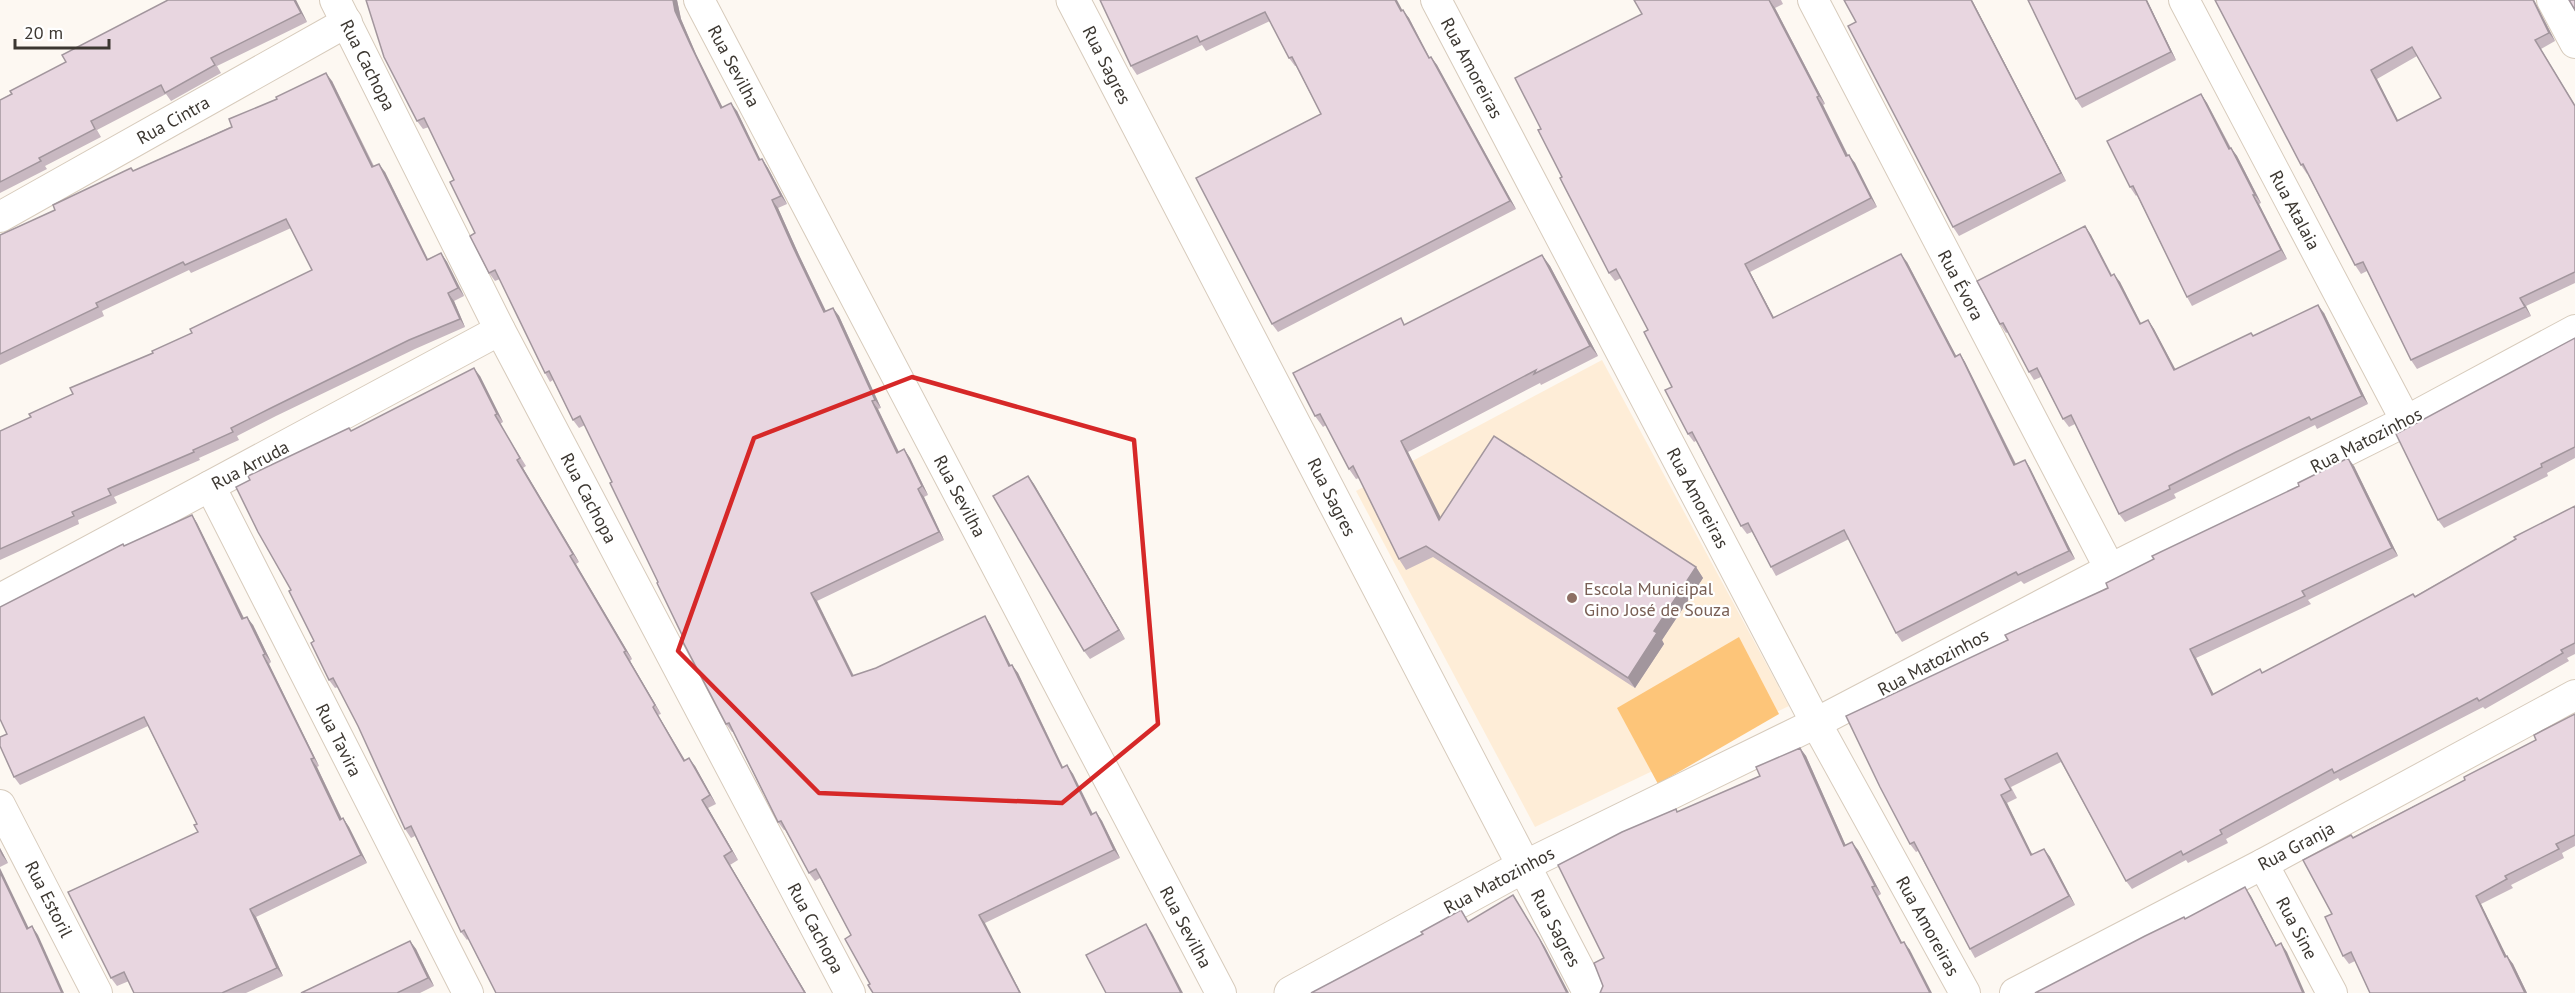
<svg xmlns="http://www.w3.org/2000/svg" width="2575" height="993" viewBox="0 0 2575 993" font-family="'PT Sans',sans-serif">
	<rect width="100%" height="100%" fill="#fdf8f2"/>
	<!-- built -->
	<polygon fill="#feedd7" points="1602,360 1789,706 1535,827 1356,491"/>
	<!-- green -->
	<polygon fill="#fdc579" points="1739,637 1779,714 1658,784 1617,708"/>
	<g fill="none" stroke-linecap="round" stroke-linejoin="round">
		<defs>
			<g id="minor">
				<polyline points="335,0 500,330 850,993"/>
				<polyline points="699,0 1221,993"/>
				<polyline points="1436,0 1816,723 1965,993"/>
				<polyline points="1813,0 2110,569"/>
				<polyline points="2184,0 2406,421"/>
				<polyline points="2552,0 2575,43"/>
				<polyline points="0,217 347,22"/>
				<polyline points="210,486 468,993"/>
				<polyline points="0,599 500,330"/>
				<polyline points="0,805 97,993"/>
				<polyline points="2263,864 2332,993"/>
				<polyline points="1524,866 1816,723 2110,569 2406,421 2575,330"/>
				<polyline points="2015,993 2263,864 2575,695"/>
			</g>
			<g id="tertiary">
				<polyline points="1073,0 1590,993"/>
				<polyline points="1291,993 1524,866"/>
			</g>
		</defs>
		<!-- minor casing -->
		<use href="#minor" stroke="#d7cbbc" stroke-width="32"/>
		<!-- tertiary casing -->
		<use href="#tertiary" stroke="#d7cbbc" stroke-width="35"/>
		<!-- minor -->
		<use href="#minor" stroke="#fff" stroke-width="30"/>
		<!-- tertiary -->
		<use href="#tertiary" stroke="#fff" stroke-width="33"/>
	</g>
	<!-- wall -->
	<g fill="#c8b8c1" fill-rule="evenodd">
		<polygon points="168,0 296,0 307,22 217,66 221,73 171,101 166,94 97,130 101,137 45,166 47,169 0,193 0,100 66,62"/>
		<polygon points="366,0 677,0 681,19 696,54 722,107 737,111 760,160 762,159 768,168 787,204 778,208 799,255 826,311 833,308 839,316 881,408 878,409 899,452 904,449 910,458 928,495 924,497 944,540 817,601 854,676 990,624 1010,665 1012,665 1018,673 1063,767 1067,765 1073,774 1093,814 1096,812 1102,821 1120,858 985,923 870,984 851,935 820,878 815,881 809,873 785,830 784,830 778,822 733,732 732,732 726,724 683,637 612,482 585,425 579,428 573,420 553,380 550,382 545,373 500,279 495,281 489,273 475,233 454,180 429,127 423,129 417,121"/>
		<polygon points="1100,0 1402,10 1409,18 1430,58 1431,57 1437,65 1516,209 1278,332 1272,324 1321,114 1296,66 1295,66 1289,58 1270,21 1206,51 1202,45 1137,75 1131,66"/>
		<polygon points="1634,0 1781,0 1783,4 1775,8 1825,104 1823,105 1848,155 1855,163 1877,207 1750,272 1774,318 1907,262 1956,356 1960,354 1965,362 2016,464 2025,460 2030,468 2075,559 2024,584 2021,581 1902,642 1896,633 1849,539 1776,576 1771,567 1752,532 1747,534 1741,526 1696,441 1694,442 1688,434 1672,387 1648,330 1621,278 1615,281 1609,273 1562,177 1541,129 1642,14"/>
		<polygon points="1972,0 2066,181 1959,236 1953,227 1856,22"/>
		<polygon points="2028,0 2147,0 2176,60 2082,108 2076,99"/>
		<path d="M2215 0H2534L2555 41 2541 49 2575 105V283L2526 306 2531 316 2417 369 2411 360 2367 271 2361 274 2355 265 2307 173V174L2301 165ZM2417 56 2441 98 2398 121 2377 79Z"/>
		<polygon points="332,81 374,166 385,172 428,259 441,253 447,262 464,296 454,301 465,327 415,349 276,416 237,436 239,440 199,458 200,460 114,497 117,503 78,520 79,524 0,560 0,431 31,417 73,394 153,353 312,270 291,228 191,273 189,270 102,311 104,316 0,365 0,235 55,210 131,168 133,171"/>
		<polygon points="2201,94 2207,103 2231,148 2237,156 2261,203 2259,204 2287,259 2192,306 2187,297 2137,195 2136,196 2130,187"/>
		<polygon points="2085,226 2091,235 2112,275 2120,282 2141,324 2148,320 2154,329 2175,369 2253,336 2324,313 2368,404 2317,429 2315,425 2242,461 2174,494 2176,498 2125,522 2119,514 2075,424 2069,427 2063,419 2041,377 2034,380 2029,372 2008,332 2006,333 2000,324"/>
		<polygon points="1542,255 1550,266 1598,356 1541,385 1540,383 1408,452 1441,518 1696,567 1703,578 1662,640 1664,644 1635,688 1433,557 1406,570 1399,559 1359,478 1356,479 1349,469 1326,425 1323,427 1315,416 1401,318 1405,325"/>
		<polygon points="2575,338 2575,458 2547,473 2548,476 2444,528 2438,520"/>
		<polygon points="480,376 503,422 500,424 526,466 523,468 579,562 576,564 632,659 630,661 661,714 658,715 685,760 695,766 716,804 708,808 738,860 730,865 806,993 496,993 468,939 467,940 461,932 415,836 411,838 405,829 358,726 338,687 335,688 329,680 314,641 291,590 349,428 351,431"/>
		<polygon points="2354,466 2398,556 2308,600 2311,604 2196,658 2213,694 2263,673 2415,596 2575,506 2575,654 2567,658 2569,661 2485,709 2483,707 2340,781 2338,778 2226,839 2228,843 2188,863 2186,860 2132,889 2126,881 2061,762 2011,787 2017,798 2007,803 2032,855 2044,849 2050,857 2075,905 1975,958 1970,949 1918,851 1916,852 1910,844 2008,640 2108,588"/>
		<polygon points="1028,476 1125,639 1090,659 1084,651"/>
		<polygon points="192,515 197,523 244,618 253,625 271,662 269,664 319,766 317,767 342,819 343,818 349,827 367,863 256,917 283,976 246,993 134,993 129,981 117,986 111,978 198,832 197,824 148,726 20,785 14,777 7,734 125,546"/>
		<polygon points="2575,714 2575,846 2562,853 2564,858 2511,885 2513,888 2481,904 2506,956 2507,956 2513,964 2527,993 2370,993 2355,961 2349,964 2343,956 2353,837 2465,780 2536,740"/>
		<polygon points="1800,748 1806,756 1846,846 1858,850 1881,894 1878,896 1902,943 1910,950 1603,986 1604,958 1676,809 1678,812 1760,776"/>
		<polygon points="0,848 8,863 0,867"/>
		<polygon points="410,941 416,949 434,986 420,993 301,993"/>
	</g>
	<!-- shaded-wall -->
	<g fill="#a2969d">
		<polygon points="294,0 296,0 307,22 301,13"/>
		<polygon points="673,0 677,0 681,19 696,54 727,116 721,108 691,46 675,11"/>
		<polygon points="1395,0 1397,0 1407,19 1401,11"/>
		<polygon points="1769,0 1775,8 1825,104 1819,96"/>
		<polygon points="1971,0 1972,0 2066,181 2061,173"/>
		<polygon points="2146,0 2147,0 2176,60 2171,52"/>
		<polygon points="2533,0 2534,0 2555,41 2549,33"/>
		<polygon points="1403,10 1409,18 1434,67 1429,58"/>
		<polygon points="1431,57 1437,65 1516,209 1510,201"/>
		<polygon points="2371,70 2377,79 2403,130 2397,121"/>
		<polygon points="326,73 332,81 378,176 372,167"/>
		<polygon points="2201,94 2207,103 2235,157 2229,149"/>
		<polygon points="1817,97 1823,105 1852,164 1846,156"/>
		<polygon points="731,103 737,111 765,169 759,160"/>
		<polygon points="2231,148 2237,156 2261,203 2255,195"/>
		<polygon points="1849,155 1855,163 1877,207 1871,198"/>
		<polygon points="762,159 768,168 787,204 781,196"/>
		<polygon points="379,164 385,172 432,268 427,260"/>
		<polygon points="2253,195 2259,204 2287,259 2281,250"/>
		<polygon points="772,200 778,208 799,255 830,320 824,312 793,247"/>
		<polygon points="2085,226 2091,235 2116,284 2111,276"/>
		<polygon points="441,253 447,262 464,296 458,288"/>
		<polygon points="1901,254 1907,262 1961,365 1955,357"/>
		<polygon points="1542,255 1550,266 1598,356 1590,346"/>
		<polygon points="1745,264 1750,272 1779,327 1773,318"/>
		<polygon points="2114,274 2120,282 2146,333 2140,324"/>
		<polygon points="448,293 454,301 465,327 460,319"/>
		<polygon points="2520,298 2526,306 2531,316 2525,307"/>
		<polygon points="2318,305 2324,313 2368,404 2362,396"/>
		<polygon points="833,308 839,316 881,408 875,400"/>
		<polygon points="2148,320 2154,329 2180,378 2174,370"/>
		<polygon points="1960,354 1965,362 2020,473 2014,465"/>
		<polygon points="474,368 480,376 503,422 497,414"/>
		<polygon points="872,401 878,409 903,461 897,453"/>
		<polygon points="1401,441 1408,452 1447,530 1439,520"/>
		<polygon points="904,449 910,458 928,495 922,486"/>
		<polygon points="2348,458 2354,466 2398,556 2392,548"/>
		<polygon points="517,460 523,468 579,562 573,554"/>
		<polygon points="2025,460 2030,468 2075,559 2069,551"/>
		<polygon points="1028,476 1034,484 1125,639 1119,630"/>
		<polygon points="918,489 924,497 944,540 939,532"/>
		<polygon points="192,515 197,523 248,627 242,619"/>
		<polygon points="570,556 576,564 632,659 626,651"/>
		<polygon points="1696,567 1703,578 1662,640 1664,644 1635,688 1628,678 1654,631"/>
		<polygon points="811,593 817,601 858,685 852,676"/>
		<polygon points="985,616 990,624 1015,674 1009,666"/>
		<polygon points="247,617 253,625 271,662 265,654"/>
		<polygon points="2190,649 2196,658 2218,703 2212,695"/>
		<polygon points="624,652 630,661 661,714 655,705"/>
		<polygon points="263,655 269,664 319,766 314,758"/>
		<polygon points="1012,665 1018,673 1067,776 1062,768"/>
		<polygon points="653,707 658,715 690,769 684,761"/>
		<polygon points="1800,748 1806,756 1850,855 1844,846"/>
		<polygon points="689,758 695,766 716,804 710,795"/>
		<polygon points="311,759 317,767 346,828 340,820"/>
		<polygon points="1067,765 1073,774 1097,823 1091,815"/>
		<polygon points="2001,795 2007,803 2037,864 2031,855"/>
		<polygon points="702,800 708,808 738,860 732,851"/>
		<polygon points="1096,812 1102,821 1120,858 1114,850"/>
		<polygon points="343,818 349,827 367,863 361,855"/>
		<polygon points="1852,842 1858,850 1881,894 1875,886"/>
		<polygon points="0,848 8,863 2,855 0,851"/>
		<polygon points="2044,849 2050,857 2075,905 2069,896"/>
		<polygon points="724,856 730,865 806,993 805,993"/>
		<polygon points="0,868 33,937 27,929 0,872"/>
		<polygon points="1872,887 1878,896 1907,952 1901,943"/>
		<polygon points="2245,887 2251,896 2281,954 2276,946"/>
		<polygon points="1513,895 1545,947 1569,993 1567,993"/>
		<polygon points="2476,896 2481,904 2511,965 2505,957"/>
		<polygon points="250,909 256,917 283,976 277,968"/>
		<polygon points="979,915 985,923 1021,993 1020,993"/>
		<polygon points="1146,924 1152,933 1183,993 1181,993"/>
		<polygon points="32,926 38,935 64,993 62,993"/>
		<polygon points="410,941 416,949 434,986 428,978"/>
		<polygon points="1904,942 1910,950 1932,993 1930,993"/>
		<polygon points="2281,943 2287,952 2305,993 2303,993"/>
		<polygon points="2507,956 2513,964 2527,993 2525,993"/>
	</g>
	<!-- building -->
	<g fill="#e8d6e0" stroke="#a2969d" stroke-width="1.5" fill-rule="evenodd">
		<polygon points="168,0 294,0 301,13 211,58 215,65 165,93 161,85 91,121 95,129 39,158 41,161 0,182 0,100 12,94 10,91 66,62 62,55"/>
		<polygon points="366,0 673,0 675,11 691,46 721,108 731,103 759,160 762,159 781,196 772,200 793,247 824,312 833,308 875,400 872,401 897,453 904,449 922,486 918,489 939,532 811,593 852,676 876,668 985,616 1009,666 1012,665 1062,768 1067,765 1091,815 1096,812 1114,850 979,915 1020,993 873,993 868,985 870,984 845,939 851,935 816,869 809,873 781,821 778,822 729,723 726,724 681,638 683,637 657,583 658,582 610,483 612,482 580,416 573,420 549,371 545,373 495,270 489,273 470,236 475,233 450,182 454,180 424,118 417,121 384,57"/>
		<polygon points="1100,0 1395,0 1401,11 1403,10 1429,58 1431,57 1510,201 1272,324 1196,178 1321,114 1292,57 1289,58 1265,12 1200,42 1197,36 1131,66"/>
		<polygon points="1634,0 1769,0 1819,96 1817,97 1846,156 1849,155 1871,198 1745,264 1773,318 1901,254 1955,357 1960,354 2014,465 2025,460 2069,551 2018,575 2016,572 1896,633 1844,530 1771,567 1748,523 1741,526 1692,432 1688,434 1665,390 1672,387 1644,332 1648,330 1616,269 1609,273 1560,178 1562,177 1538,130 1541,129 1515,78 1642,14"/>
		<polygon points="1844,0 1971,0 2061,173 1953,227 1848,26 1856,22"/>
		<polygon points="2028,0 2146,0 2171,52 2076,99"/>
		<path d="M2215 0H2533L2549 33 2535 40 2575 106V272L2520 298 2525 307 2411 360 2363 262 2355 265 2303 164 2301 165ZM2412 47 2441 98 2397 121 2371 70Z"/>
		<polygon points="2569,0 2575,0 2575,10"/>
		<polygon points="326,73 372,167 379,164 427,260 441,253 458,288 448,293 460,319 409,340 271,408 231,428 233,432 193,450 194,452 108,489 111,495 72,512 74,516 0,549 0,431 31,417 29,414 73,394 70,388 153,353 152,351 192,333 190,329 312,270 286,219 185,265 183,262 96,303 98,307 0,354 0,235 55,210 53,205 131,168 133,171 232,127 229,119 277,99 276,97"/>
		<polygon points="2201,94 2229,149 2231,148 2255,195 2253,195 2281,250 2187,297 2133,186 2130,187 2107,141"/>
		<polygon points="2085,226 2111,276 2114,274 2140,324 2148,320 2174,370 2251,333 2253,336 2318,305 2362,396 2311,420 2309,417 2236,452 2169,486 2170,489 2119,514 2071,415 2063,419 2037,368 2029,372 2003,323 2000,324 1977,281"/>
		<polygon points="1542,255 1590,346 1534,374 1536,370 1401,441 1439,520 1494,436 1696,567 1654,631 1657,633 1628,678 1426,546 1399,559 1353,466 1349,469 1320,414 1315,416 1293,373 1401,318 1404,325"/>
		<polygon points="2575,338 2575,447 2541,464 2542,467 2438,520 2396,434"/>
		<polygon points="474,368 497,414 495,415 520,458 517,460 573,554 570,556 626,651 624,652 655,705 653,707 684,761 689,758 710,795 702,800 732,851 724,856 805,993 496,993 464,930 461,932 411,826 405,829 358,726 333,678 329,680 311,643 314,641 289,591 291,590 258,532 236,487 250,480 248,476 349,428 351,431"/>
		<polygon points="2348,458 2392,548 2302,591 2305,596 2190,649 2212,695 2260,669 2262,673 2413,594 2415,597 2516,539 2514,537 2575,506 2575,643 2561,650 2563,653 2479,701 2477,698 2334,773 2332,769 2220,830 2222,834 2183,855 2181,851 2126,881 2057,753 2005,779 2011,790 2001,795 2031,855 2044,849 2069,896 1970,949 1914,842 1910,844 1880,787 1846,716 2008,640 2005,635 2108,588 2106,583 2154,559 2152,556 2299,486 2298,483"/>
		<polygon points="1028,476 1119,630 1084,651 993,496"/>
		<polygon points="192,515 242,619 247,617 265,654 263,655 314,758 311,759 340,820 343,818 361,855 250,909 277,968 222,993 134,993 124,972 111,978 68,892 198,832 194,825 197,824 144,717 14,777 0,746 0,737 7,734 0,719 0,607 123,544 124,546"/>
		<polygon points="2575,714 2575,835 2556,844 2559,849 2505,876 2507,879 2476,896 2505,957 2507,956 2525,993 2370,993 2351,952 2343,956 2325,917 2332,914 2303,860 2351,835 2353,838 2465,780 2464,777 2536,740 2534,735"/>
		<polygon points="1800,748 1844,846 1852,842 1875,886 1872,887 1901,943 1904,942 1930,993 1600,993 1603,986 1594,963 1604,958 1558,865 1622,832 1676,809 1677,812 1760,776 1756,767"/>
		<polygon points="0,872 27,929 32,926 62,993 0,993"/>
		<polygon points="2245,887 2276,946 2281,943 2303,993 2035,993 2145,936 2184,917 2185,919"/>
		<polygon points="1513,895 1539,938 1567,993 1311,993 1423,934 1421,932 1461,910 1468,922"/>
		<polygon points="1146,924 1181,993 1106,993 1086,955"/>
		<polygon points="410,941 428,978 397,993 301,993"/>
	</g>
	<!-- marked area -->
	<path fill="none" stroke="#d62828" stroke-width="4.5" stroke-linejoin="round" d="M912 377 1134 440 1158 724 1062 803 819 793 678 651 754 438Z"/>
	<!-- markers -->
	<circle fill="#8d6e63" stroke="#fff" stroke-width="2" cx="1572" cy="598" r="6"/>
	<g text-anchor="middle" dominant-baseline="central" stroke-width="4.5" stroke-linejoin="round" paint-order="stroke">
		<!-- street labels -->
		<g font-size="18" fill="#3c3731" stroke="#fff">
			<text transform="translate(368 65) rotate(63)">Rua Cachopa</text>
			<text transform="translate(1107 65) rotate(63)">Rua Sagres</text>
			<text transform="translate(734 66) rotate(62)">Rua Sevilha</text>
			<text transform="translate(1472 68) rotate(62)">Rua Amoreiras</text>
			<text transform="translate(173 120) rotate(-29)">Rua Cintra</text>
			<text transform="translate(2295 210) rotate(62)">Rua Atalaia</text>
			<text transform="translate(1961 285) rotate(62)">Rua Évora</text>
			<text transform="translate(2366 440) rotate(-27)">Rua Matozinhos</text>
			<text transform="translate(250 465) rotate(-28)">Rua Arruda</text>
			<text transform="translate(960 496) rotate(62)">Rua Sevilha</text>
			<text transform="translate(1332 497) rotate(63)">Rua Sagres</text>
			<text transform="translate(589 498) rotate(62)">Rua Cachopa</text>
			<text transform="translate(1698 498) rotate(62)">Rua Amoreiras</text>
			<text transform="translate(1933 662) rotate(-28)">Rua Matozinhos</text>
			<text transform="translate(339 740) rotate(63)">Rua Tavira</text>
			<text transform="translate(2296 846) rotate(-28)">Rua Granja</text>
			<text transform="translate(1499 880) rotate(-28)">Rua Matozinhos</text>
			<text transform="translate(49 899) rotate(63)">Rua Estoril</text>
			<text transform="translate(1928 926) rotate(61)">Rua Amoreiras</text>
			<text transform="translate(1186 927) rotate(62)">Rua Sevilha</text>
			<text transform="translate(816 928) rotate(62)">Rua Cachopa</text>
			<text transform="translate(1556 928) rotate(62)">Rua Sagres</text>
			<text transform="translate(2297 928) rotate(62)">Rua Sine</text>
		</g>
		<!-- education labels -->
		<g font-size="18" fill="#785e54" stroke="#fff" text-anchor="start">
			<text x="1584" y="588">Escola Municipal<tspan x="1584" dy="21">Gino José de Souza</tspan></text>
		</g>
	</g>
	<!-- scale -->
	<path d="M15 39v9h94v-9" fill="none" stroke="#3c3731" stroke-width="3"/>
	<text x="24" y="39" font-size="18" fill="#3c3731" stroke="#ffffff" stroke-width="4.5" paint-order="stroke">20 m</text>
</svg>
